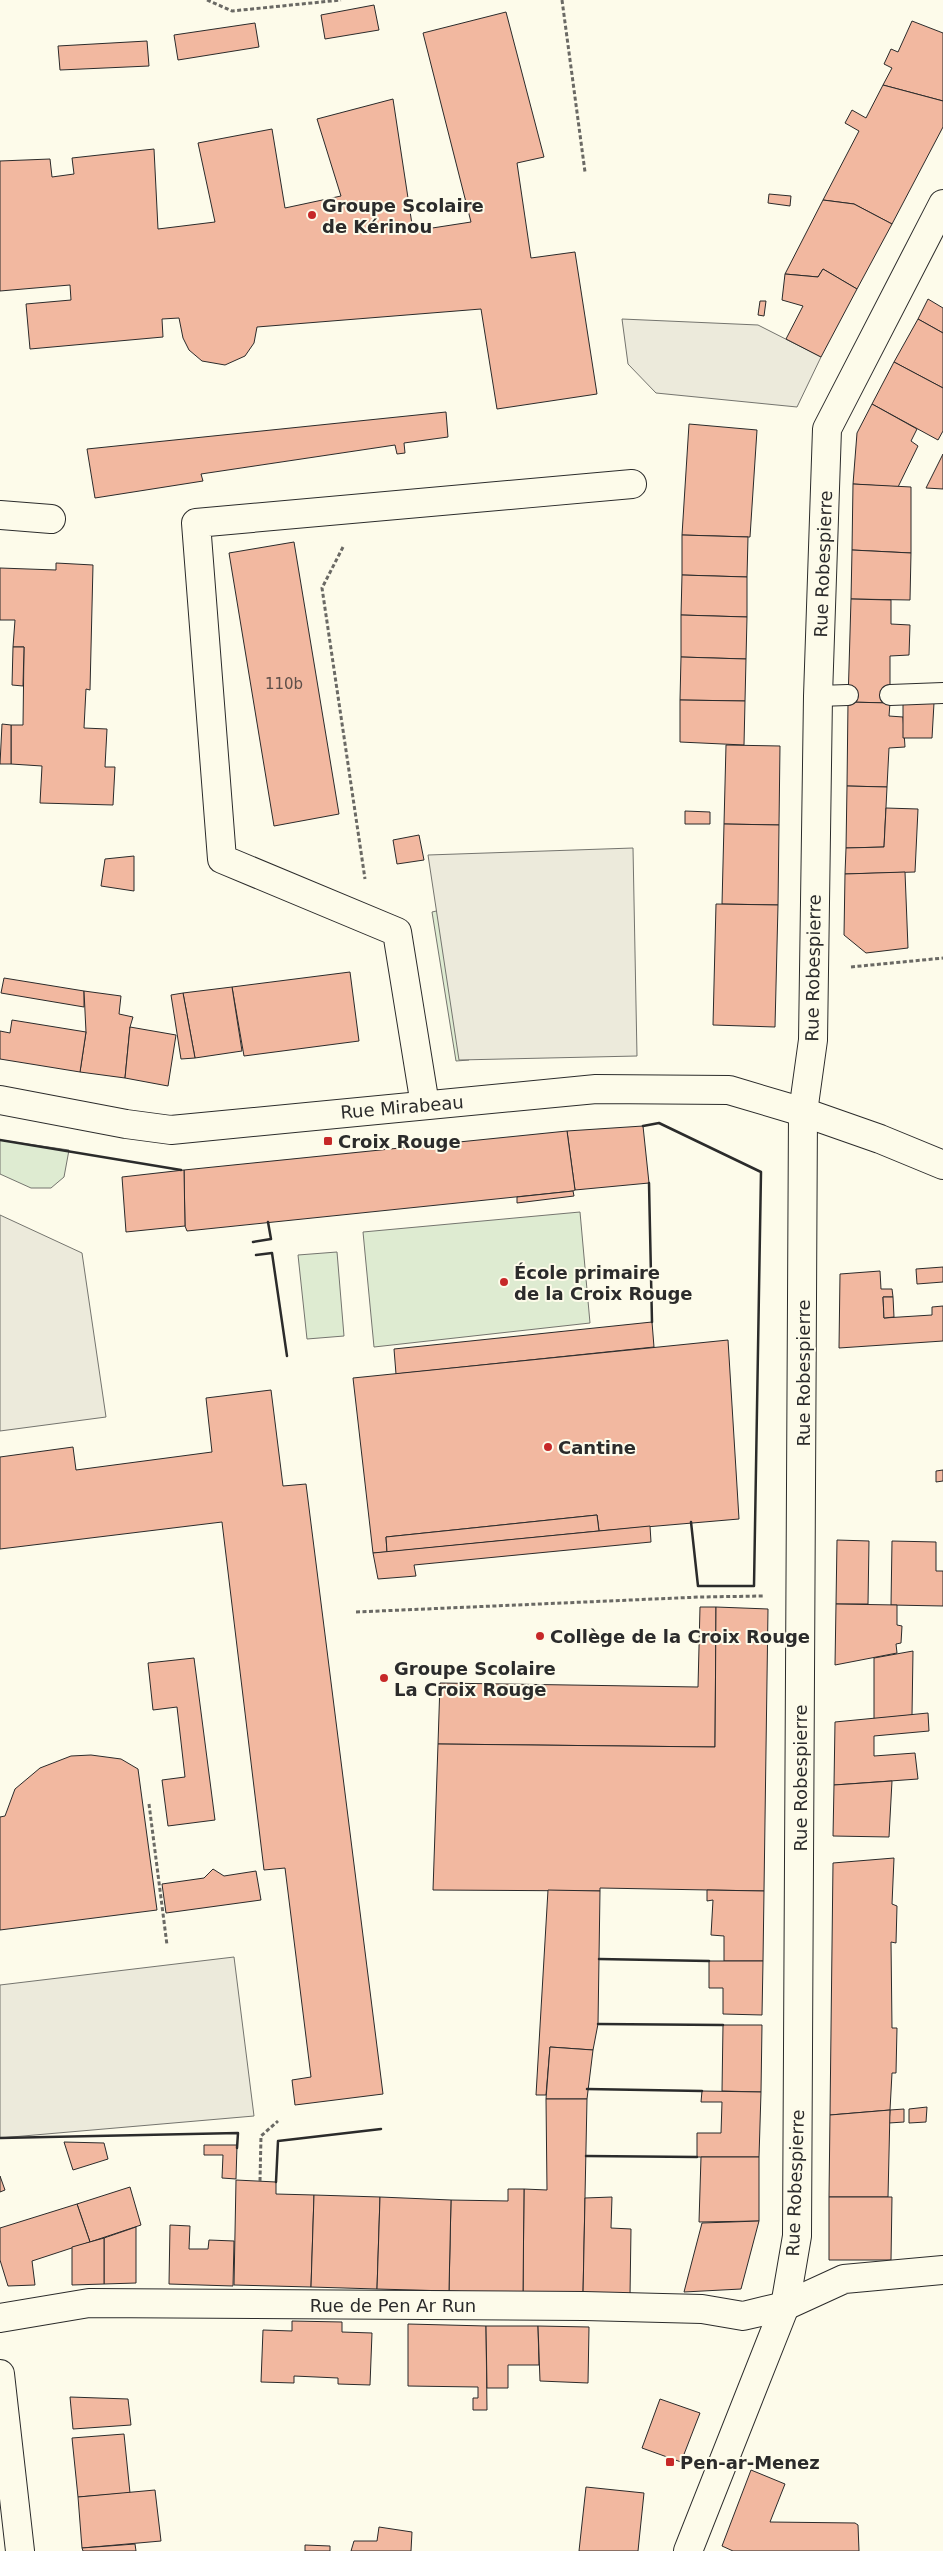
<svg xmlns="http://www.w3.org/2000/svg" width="943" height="2551" viewBox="0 0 943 2551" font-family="'DejaVu Sans',sans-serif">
	<rect width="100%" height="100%" fill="#fdfbea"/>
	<!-- green -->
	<g fill="#deebd1" stroke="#74746e">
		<polygon points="445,909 469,1060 456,1061 432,912"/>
		<polygon points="0,1140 69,1150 64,1177 51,1188 31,1188 0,1174"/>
		<polygon points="580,1212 590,1323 374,1347 363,1232"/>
		<polygon points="337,1252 344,1336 307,1339 298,1255"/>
	</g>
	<!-- parking -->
	<g fill="#eceadb" stroke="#74746e">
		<polygon points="622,319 758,325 821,357 797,407 656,393 628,364"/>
		<polygon points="633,848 637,1056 459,1060 428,855"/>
		<polygon points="0,1215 82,1253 106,1417 0,1431"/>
		<polygon points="234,1957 254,2116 0,2138 0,1985"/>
	</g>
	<!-- building -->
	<g fill="#f2b8a0" stroke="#2b2b2b">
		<polygon points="374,5 379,30 325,39 321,15"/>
		<polygon points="506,12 544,157 517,163 531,258 575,252 597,394 497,409 481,309 257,327 254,343 245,356 225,365 202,361 189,350 183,338 179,318 162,319 163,337 30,349 26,304 71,300 70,285 0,291 0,161 50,159 52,177 74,174 72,158 154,149 158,229 215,222 198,143 272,129 285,208 341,196 317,119 393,99 413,231 471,222 423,33"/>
		<polygon points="912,21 943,33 943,101 883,85 892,68 884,64 891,49 898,52"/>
		<polygon points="255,23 259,47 178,60 174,35"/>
		<polygon points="147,41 149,66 60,70 58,46"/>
		<polygon points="883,85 943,101 943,127 892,224 854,204 823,200 859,131 845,123 852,110 866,118"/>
		<polygon points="769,194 791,196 790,206 768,203"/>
		<polygon points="823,200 854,204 892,224 857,289 823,269 818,277 785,274"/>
		<polygon points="823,269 857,289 821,357 786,339 803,306 782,300 785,274 818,277"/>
		<polygon points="928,299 943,308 943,333 918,319"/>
		<polygon points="760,301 766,301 764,316 758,315"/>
		<polygon points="918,319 943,333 943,388 894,362"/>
		<polygon points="894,362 943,388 943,431 938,440 872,404"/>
		<polygon points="872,404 917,429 911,441 918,446 898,487 853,484 857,433"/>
		<polygon points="446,412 448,437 404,443 405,453 397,454 395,445 201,474 203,481 95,498 87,449"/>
		<polygon points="689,424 757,430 750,537 682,535"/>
		<polygon points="943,454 943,489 926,488"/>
		<polygon points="853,484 911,487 911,553 852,550"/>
		<polygon points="682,535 748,537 747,577 682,575"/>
		<polygon points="294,542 339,814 274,826 229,553"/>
		<polygon points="852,550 911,553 910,600 851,599"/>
		<polygon points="56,563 93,565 90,690 86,689 84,728 107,729 105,767 115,767 113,805 40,803 42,766 11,764 11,725 23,725 24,647 13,647 15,620 0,620 0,568 56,570"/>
		<polygon points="682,575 747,577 747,617 681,615"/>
		<polygon points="851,599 891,600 891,624 910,625 909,655 890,656 890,703 848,702"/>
		<polygon points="681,615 747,617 746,659 681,657"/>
		<polygon points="13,647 24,647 23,686 12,685"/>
		<polygon points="681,657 746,659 745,701 680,700"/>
		<polygon points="680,700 745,701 744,745 680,742"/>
		<polygon points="848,702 890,703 889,716 903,717 905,747 889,748 887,787 847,786"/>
		<polygon points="903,702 934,703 932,738 903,738"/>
		<polygon points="2,724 11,725 11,764 0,764"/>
		<polygon points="726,745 780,746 779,825 724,824"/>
		<polygon points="847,786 887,787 884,847 846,848"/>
		<polygon points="886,808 918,809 915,872 845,874 846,848 884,847"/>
		<polygon points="685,811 710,812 710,824 685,824"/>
		<polygon points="724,824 779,825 778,905 722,904"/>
		<polygon points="419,835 424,860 397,864 393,840"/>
		<polygon points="134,856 134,891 101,886 105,859"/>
		<polygon points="905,872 908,948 866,953 844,935 845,874"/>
		<polygon points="716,904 778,905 775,1027 713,1025"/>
		<polygon points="350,972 359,1041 244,1056 232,987"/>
		<polygon points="4,978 84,991 84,1007 1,993"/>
		<polygon points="232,987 242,1051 195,1058 183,993"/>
		<polygon points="84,991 121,996 119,1014 133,1017 130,1027 125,1078 80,1072 86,1032"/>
		<polygon points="183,993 195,1058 181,1059 171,995"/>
		<polygon points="12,1020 86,1032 80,1072 0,1059 0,1031 10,1033"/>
		<polygon points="130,1027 176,1035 168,1086 125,1078"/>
		<polygon points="643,1126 649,1183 575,1190 567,1131"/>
		<polygon points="567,1131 575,1190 573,1191 187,1231 185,1226 184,1170"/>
		<polygon points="184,1170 185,1226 126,1232 122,1177"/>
		<polygon points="573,1191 574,1196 517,1203 517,1197"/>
		<polygon points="943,1267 943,1282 917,1284 916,1269"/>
		<polygon points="880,1271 881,1289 892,1289 893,1297 883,1297 884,1318 932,1315 932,1307 943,1306 943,1341 839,1348 840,1274"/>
		<polygon points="883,1297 893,1297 894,1317 884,1318"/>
		<polygon points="652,1322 654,1347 396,1374 394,1349"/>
		<polygon points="728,1340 739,1519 599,1531 597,1515 386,1537 387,1552 373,1553 353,1378"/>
		<polygon points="271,1390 283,1486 306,1484 383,2094 295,2105 292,2080 311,2077 285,1868 264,1870 222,1522 0,1549 0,1457 73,1447 76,1470 212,1452 206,1398"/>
		<polygon points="943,1470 943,1481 936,1482 936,1471"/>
		<polygon points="597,1515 599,1531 387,1552 386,1537"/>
		<polygon points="650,1526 651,1542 414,1565 416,1576 378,1579 373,1553"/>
		<polygon points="837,1540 869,1541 868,1604 836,1604"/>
		<polygon points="892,1541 936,1542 936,1571 943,1571 943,1606 891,1605"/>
		<polygon points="836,1604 897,1605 897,1625 902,1626 901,1643 896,1644 897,1653 835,1665"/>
		<polygon points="700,1607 716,1607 715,1747 438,1744 440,1683 698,1687"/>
		<polygon points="716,1607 768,1609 764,1891 600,1888 600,1891 433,1890 438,1744 715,1747"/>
		<polygon points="913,1651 912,1715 874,1719 874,1658"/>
		<polygon points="194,1658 215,1820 168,1826 162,1780 185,1777 177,1707 153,1710 148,1663"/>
		<polygon points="928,1713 929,1731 874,1736 874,1756 915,1753 918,1779 834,1785 835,1722"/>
		<polygon points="91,1755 121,1759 138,1769 157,1910 0,1930 0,1817 5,1816 15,1789 40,1768 71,1756"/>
		<polygon points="892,1781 889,1837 833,1836 834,1785"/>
		<polygon points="894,1858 892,1904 897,1906 896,1943 891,1942 892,2028 897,2028 896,2073 892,2073 890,2110 830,2115 833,1863"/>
		<polygon points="213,1869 224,1876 256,1871 261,1900 166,1913 162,1884 204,1878"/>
		<polygon points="548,1890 600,1891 598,2024 593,2050 550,2047 546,2095 536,2095"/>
		<polygon points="707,1890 764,1891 763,1961 724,1961 724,1936 711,1935 713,1900 707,1901"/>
		<polygon points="709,1961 763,1961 762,2015 723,2014 723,1988 709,1988"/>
		<polygon points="723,2025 762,2025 761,2092 722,2091"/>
		<polygon points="550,2047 593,2050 587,2099 546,2099"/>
		<polygon points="702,2091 761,2092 759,2157 697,2157 697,2133 721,2133 722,2102 701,2102"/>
		<polygon points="546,2099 587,2099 583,2295 523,2294 524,2189 547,2190"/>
		<polygon points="927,2107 926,2122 909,2123 909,2109"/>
		<polygon points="904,2109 904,2122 889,2123 890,2110"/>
		<polygon points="890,2110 888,2197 829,2197 830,2115"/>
		<polygon points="64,2142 104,2143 108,2159 73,2170"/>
		<polygon points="204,2145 237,2145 236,2179 222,2178 223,2155 204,2155"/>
		<polygon points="701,2157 759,2157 759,2221 699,2222"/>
		<polygon points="0,2176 5,2190 0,2192"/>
		<polygon points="236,2180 276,2182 276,2194 314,2195 311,2287 234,2285"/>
		<polygon points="130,2187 141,2225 90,2242 77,2204"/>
		<polygon points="508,2189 524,2189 523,2294 449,2291 451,2200 508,2201"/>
		<polygon points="314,2195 380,2197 377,2289 311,2287"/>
		<polygon points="380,2197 451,2200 449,2291 377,2289"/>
		<polygon points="612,2197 611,2228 631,2229 630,2296 583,2295 585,2198"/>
		<polygon points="829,2197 892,2197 891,2260 829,2260"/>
		<polygon points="77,2204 90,2242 32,2261 35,2285 8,2286 0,2260 0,2228"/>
		<polygon points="759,2221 741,2289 684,2292 702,2223"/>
		<polygon points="170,2225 190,2226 189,2249 208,2249 209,2240 234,2241 233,2286 169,2284"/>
		<polygon points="136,2227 136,2283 104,2284 104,2238"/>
		<polygon points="104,2238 104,2284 72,2285 72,2247"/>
		<polygon points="292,2321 342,2322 342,2332 372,2333 370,2385 338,2384 338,2378 294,2376 294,2383 261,2382 263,2330 292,2331"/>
		<polygon points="408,2324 486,2326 487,2410 473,2410 473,2398 478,2398 478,2387 408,2386"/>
		<polygon points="486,2326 538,2326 539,2365 508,2365 508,2388 487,2388"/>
		<polygon points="538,2326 589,2327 588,2383 540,2381"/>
		<polygon points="70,2397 128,2399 131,2425 73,2429"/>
		<polygon points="660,2399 700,2413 681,2462 642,2448"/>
		<polygon points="124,2434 130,2493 78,2497 72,2438"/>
		<polygon points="751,2470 785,2484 770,2522 855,2523 858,2525 859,2551 733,2551 722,2546"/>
		<polygon points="586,2487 644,2493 638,2551 579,2551"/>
		<polygon points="155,2490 161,2541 82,2548 78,2497"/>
		<polygon points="379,2527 412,2532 411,2551 351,2551 354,2541 377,2541"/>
		<polygon points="135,2544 136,2551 83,2551 82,2548"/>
		<polygon points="305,2545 330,2546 330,2551 305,2551"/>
	</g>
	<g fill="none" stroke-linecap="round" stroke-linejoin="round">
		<defs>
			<g id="lane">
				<polyline points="890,695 943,693"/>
				<polyline points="818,696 848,695"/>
			</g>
			<g id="street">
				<polyline points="0,515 51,519"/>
				<polyline points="425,1105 397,932 222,859 196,523 632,484"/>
				<polyline points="0,2318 89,2303 584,2306 702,2309 743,2316 785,2306 844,2279 943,2270"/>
				<polyline points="0,2374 20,2551"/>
			</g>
			<g id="secondary">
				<polyline points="0,1100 126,1124 171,1130 596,1089 729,1090 803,1112 880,1139 943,1165"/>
				<polyline points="688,2551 785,2306 797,2236 803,1112 813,1040 818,696 827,429 943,204"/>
			</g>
		</defs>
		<!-- lane casing -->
		<use href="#lane" stroke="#2b2b2b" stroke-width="22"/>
		<!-- street casing -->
		<use href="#street" stroke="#2b2b2b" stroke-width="30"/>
		<!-- secondary casing -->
		<use href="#secondary" stroke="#2b2b2b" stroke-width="30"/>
		<!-- path -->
		<g stroke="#6a6964" stroke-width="3" stroke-dasharray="4 2.5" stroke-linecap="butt">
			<polyline points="207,0 232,11 341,0"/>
			<polyline points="562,0 585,172"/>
			<polyline points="343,547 322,588 365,879"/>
			<polyline points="851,967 943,958"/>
			<polyline points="356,1612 700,1597 763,1596"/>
			<polyline points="149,1804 167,1945"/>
			<polyline points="260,2181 261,2136 278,2121"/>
		</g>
		<!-- lane -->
		<use href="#lane" stroke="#fdfbea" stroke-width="20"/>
		<!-- street -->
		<use href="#street" stroke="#fdfbea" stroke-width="28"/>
		<!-- secondary -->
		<use href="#secondary" stroke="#fdfbea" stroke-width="28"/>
		<!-- wall -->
		<g stroke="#2b2b2b" stroke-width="2.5">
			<polyline points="643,1126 659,1123 761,1172 754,1586 698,1586 691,1522"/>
			<polyline points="0,1140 181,1170"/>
			<polyline points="649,1183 652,1322"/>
			<polyline points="253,1242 271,1239 268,1222"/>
			<polyline points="256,1255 272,1253 287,1356"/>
			<polyline points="599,1959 709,1961"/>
			<polyline points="598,2024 723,2025"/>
			<polyline points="587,2089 702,2091"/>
			<polyline points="0,2138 238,2133 237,2148"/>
			<polyline points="586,2156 697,2157"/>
			<polyline points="276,2182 278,2141 381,2129"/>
		</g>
	</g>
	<!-- markers -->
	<g fill="#c62828" stroke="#fdfbea" stroke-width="2">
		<circle cx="312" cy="215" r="5"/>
		<rect x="323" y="1136" width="10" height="10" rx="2.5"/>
		<circle cx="504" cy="1282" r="5"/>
		<circle cx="548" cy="1447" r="5"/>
		<circle cx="540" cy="1636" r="5"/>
		<circle cx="384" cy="1678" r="5"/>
		<rect x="665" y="2457" width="10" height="10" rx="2.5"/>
	</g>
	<g text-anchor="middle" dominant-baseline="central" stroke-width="4" stroke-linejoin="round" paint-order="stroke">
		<!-- number labels -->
		<g font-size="15" fill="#5d4e48">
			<text x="284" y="684">110b</text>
		</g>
		<!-- poi labels -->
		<g font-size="18" font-weight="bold" fill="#2b2b2b" stroke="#fdfbea" text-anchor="start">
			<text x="322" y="205">Groupe Scolaire<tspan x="322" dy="21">de Kérinou</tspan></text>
			<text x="338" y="1141">Croix Rouge</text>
			<text x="514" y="1272">École primaire<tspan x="514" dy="21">de la Croix Rouge</tspan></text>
			<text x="558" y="1447">Cantine</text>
			<text x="550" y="1636">Collège de la Croix Rouge</text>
			<text x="394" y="1668">Groupe Scolaire<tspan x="394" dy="21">La Croix Rouge</tspan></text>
			<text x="680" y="2462">Pen-ar-Menez</text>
		</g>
		<!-- street labels -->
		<g font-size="18" fill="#2b2b2b" stroke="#fdfbea">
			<text transform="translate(823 564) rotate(-88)">Rue Robespierre</text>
			<text transform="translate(813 968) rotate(-89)">Rue Robespierre</text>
			<text transform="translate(402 1107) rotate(-5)">Rue Mirabeau</text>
			<text transform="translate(803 1373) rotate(-90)">Rue Robespierre</text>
			<text transform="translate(800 1778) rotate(-90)">Rue Robespierre</text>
			<text transform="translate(795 2183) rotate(-88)">Rue Robespierre</text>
			<text x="393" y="2305">Rue de Pen Ar Run</text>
		</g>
	</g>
</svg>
